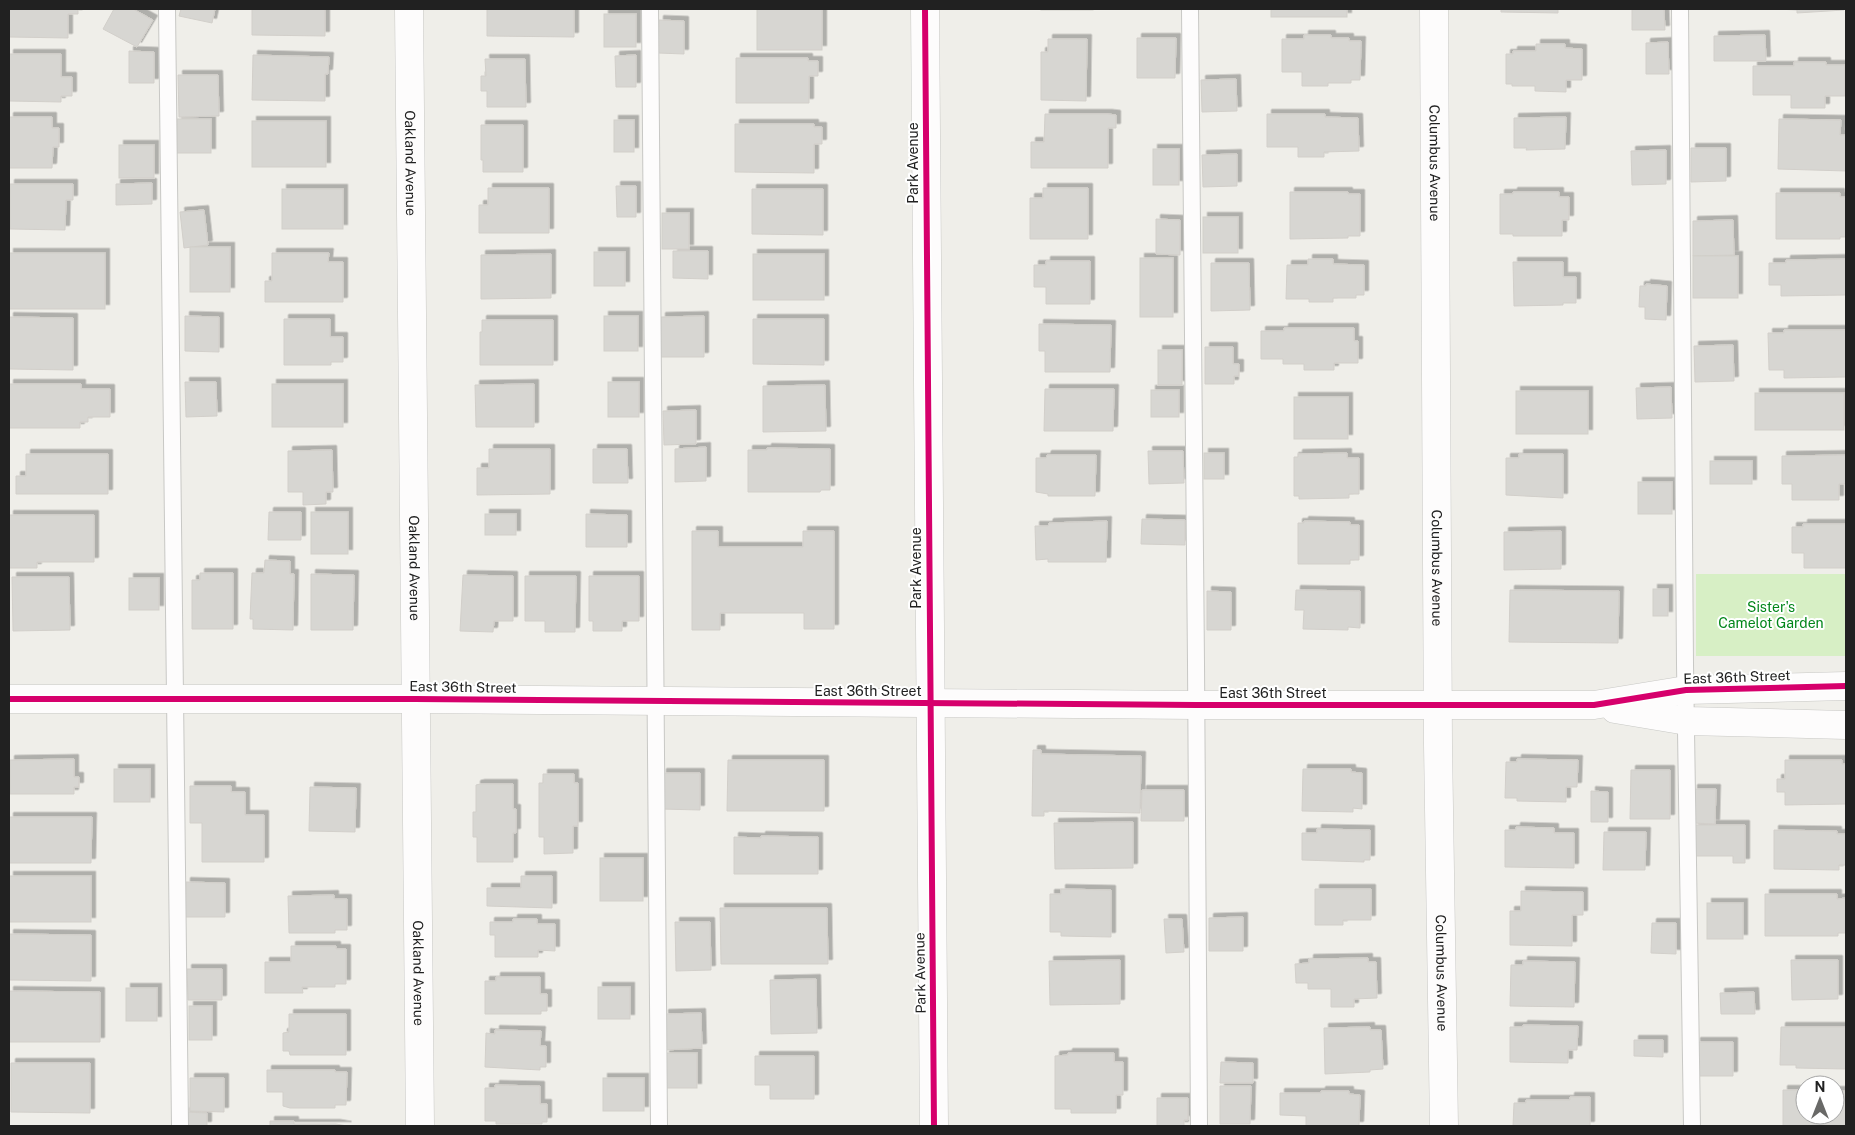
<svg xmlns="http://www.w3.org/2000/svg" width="1855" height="1135" viewBox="0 0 1855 1135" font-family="'Public Sans',sans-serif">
	<defs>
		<filter id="shadow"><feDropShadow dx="4.5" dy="-4.5" stdDeviation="0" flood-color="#0004"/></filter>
	</defs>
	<rect width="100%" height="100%" fill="#efeee9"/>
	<!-- garden -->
	<rect fill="#d7efc5" x="1696" y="574" width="150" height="82"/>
	<!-- building -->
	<g fill="#d7d6d2" stroke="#d2cfca" filter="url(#shadow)">
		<polygon points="9,9 78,9 78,14 68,14 68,38 9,37"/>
		<polygon points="114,9 133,9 153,20 137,47 103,29"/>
		<polygon points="181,9 215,9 212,23 179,16"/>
		<polygon points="252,9 330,9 325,9 325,36 252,35"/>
		<polygon points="487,9 574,9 574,37 487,36"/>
		<rect x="757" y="9" width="65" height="41"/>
		<rect x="1041" y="9" width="52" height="1"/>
		<rect x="1271" y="9" width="76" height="8"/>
		<polygon points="1501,9 1558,9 1558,13 1501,12"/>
		<polygon points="1632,9 1664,9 1665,30 1632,30"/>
		<polygon points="1776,9 1843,9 1844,10 1797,13 1797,10"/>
		<rect x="604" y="14" width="32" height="33"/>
		<polygon points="659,20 684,21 684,54 658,53"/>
		<polygon points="1304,35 1331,35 1331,38 1349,38 1349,41 1361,41 1360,80 1351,80 1351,83 1328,83 1328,86 1302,86 1302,72 1282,72 1282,39 1304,39"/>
		<polygon points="1765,35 1766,61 1714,61 1714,36"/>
		<polygon points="1137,38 1176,38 1175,78 1137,78"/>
		<polygon points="1048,39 1087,39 1086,101 1041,100 1041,52 1048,52"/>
		<polygon points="1668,42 1669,74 1646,74 1646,43"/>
		<polygon points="1536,44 1565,44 1565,48 1582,49 1582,80 1566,80 1566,92 1535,91 1535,86 1512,86 1512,84 1506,84 1506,54 1513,54 1513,51 1536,51"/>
		<polygon points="129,51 154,52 154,83 129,83"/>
		<polygon points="9,54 61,54 61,77 72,77 72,96 61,96 61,102 9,101"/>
		<polygon points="253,55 329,57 328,74 325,74 325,101 252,100"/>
		<polygon points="636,55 636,87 616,87 615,56"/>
		<polygon points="736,58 808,58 808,61 818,61 818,76 809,76 809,103 736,103"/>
		<polygon points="485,59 525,59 526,107 487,107 487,91 481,91 481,76 486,76"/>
		<polygon points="1794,62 1826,62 1826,65 1845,65 1845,96 1825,96 1825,108 1791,108 1791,95 1753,95 1753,66 1794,66"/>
		<polygon points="178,75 218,75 219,116 179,117"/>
		<polygon points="1236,79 1237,111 1202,112 1201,80"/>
		<polygon points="1045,114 1108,114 1116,115 1116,128 1108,128 1108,168 1031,168 1031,142 1044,142"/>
		<polygon points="1267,114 1325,114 1325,117 1358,118 1359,151 1324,152 1324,157 1298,157 1298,147 1267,147"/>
		<polygon points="9,117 52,117 52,128 59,128 59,147 53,147 52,168 9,168"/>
		<polygon points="1566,117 1565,149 1526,150 1527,148 1514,148 1514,118"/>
		<rect x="177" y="119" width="34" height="34"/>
		<polygon points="1779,119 1841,120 1840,135 1846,135 1846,171 1778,169"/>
		<rect x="614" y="120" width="20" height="32"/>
		<rect x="252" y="121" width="74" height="46"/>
		<polygon points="735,124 814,124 814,127 822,127 822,144 814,144 814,173 735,172"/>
		<polygon points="481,125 523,125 523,172 483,172 483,160 481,160"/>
		<rect x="119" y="145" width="35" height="33"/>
		<polygon points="1691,148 1726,148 1726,181 1691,182"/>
		<rect x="1153" y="149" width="26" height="36"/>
		<polygon points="1666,150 1666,184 1632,185 1631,151"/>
		<polygon points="1237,154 1237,186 1203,187 1202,155"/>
		<polygon points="152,183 152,204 116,205 116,184"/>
		<polygon points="10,184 73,184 73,200 66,200 65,230 10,229"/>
		<polygon points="616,186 636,186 636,217 617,217"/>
		<polygon points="488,188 549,188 549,233 479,233 479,205 488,205"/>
		<polygon points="1043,188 1088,188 1088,239 1030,239 1030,198 1043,198"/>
		<rect x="282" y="189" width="61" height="40"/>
		<polygon points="752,189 823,189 823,235 752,234"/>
		<polygon points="1290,192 1348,192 1348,194 1360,194 1360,236 1348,236 1348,238 1290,239"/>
		<polygon points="1513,192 1559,192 1559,197 1569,197 1569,220 1562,220 1562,236 1513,236 1513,234 1500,234 1500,194 1513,194"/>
		<polygon points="1776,193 1840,193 1840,197 1846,197 1846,237 1840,237 1840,239 1776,239"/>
		<polygon points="204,210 208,245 184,248 180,212"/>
		<rect x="662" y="213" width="27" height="36"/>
		<rect x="1203" y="217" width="35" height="36"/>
		<polygon points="1156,219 1180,220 1180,255 1156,254"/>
		<polygon points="1733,220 1734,255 1693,256 1693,221"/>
		<rect x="190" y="247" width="40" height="45"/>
		<polygon points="673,251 708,251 708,279 673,278"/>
		<rect x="594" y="252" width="31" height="34"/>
		<rect x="9" y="253" width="96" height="56"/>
		<polygon points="272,253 329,253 328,262 343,262 343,302 265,302 265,281 272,281"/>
		<polygon points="551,254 551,298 481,299 481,255"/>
		<rect x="753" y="254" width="71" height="46"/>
		<rect x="1693" y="256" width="45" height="42"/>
		<rect x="1140" y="258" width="33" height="59"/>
		<polygon points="1308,259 1333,259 1333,264 1364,265 1364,295 1356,295 1356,298 1333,298 1333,302 1309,302 1309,299 1286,299 1287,265 1308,265"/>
		<polygon points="1846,259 1846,295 1781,296 1781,285 1769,285 1769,263 1786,263 1786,260"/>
		<polygon points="1046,261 1090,261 1090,304 1046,304 1046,287 1034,287 1034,265 1046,265"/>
		<polygon points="1513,262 1563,262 1563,277 1576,277 1576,303 1563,303 1563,305 1514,306"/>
		<polygon points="1211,263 1249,263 1250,310 1211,311"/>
		<polygon points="1646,284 1667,286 1666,320 1645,319 1645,307 1639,307 1640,286 1646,286"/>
		<polygon points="185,316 219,317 219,352 185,351"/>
		<rect x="604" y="316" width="34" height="35"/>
		<polygon points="704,316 704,357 661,357 661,317"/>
		<polygon points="9,317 73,318 73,370 9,369"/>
		<polygon points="284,319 330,319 330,337 343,337 343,362 331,362 331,365 284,365"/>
		<polygon points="753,319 824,319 824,365 753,364"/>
		<polygon points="482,320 553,320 553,365 480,365 480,332 482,332"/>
		<polygon points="1039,324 1111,325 1110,372 1045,372 1045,351 1039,351"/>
		<polygon points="1284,328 1354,328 1354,341 1358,341 1358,363 1334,363 1334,370 1304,370 1304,364 1283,364 1283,359 1261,359 1261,331 1284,331"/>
		<polygon points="1784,330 1846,330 1846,377 1784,378 1784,370 1769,370 1768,333 1784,333"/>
		<polygon points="1733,345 1734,381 1695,382 1694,346"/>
		<polygon points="1205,347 1233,347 1233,364 1239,364 1239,376 1234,376 1234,384 1205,384"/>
		<rect x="1158" y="350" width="24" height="35"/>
		<polygon points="185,382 216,382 217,416 186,417"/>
		<rect x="608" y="382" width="31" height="35"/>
		<polygon points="9,384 81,384 81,389 110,389 110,417 88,417 88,422 80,422 80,428 9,428"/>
		<rect x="272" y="384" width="71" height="43"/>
		<polygon points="534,384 534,427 476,427 475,385"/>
		<polygon points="825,385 826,431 763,432 763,386"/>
		<polygon points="1671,387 1672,418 1637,419 1636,388"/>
		<polygon points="1045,389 1114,389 1113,431 1044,431"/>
		<rect x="1151" y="390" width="28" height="27"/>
		<rect x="1516" y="391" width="72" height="43"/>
		<rect x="1755" y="393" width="89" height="37"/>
		<rect x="1294" y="397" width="54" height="42"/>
		<polygon points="696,410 696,444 664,445 663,411"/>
		<polygon points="706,447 706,481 675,482 675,449"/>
		<polygon points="767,448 830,449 830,490 821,490 820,492 748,492 748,450 767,450"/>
		<polygon points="489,449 550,449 550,494 477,495 477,468 489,468"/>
		<polygon points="593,449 627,449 628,483 593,483"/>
		<polygon points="332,450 333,492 326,492 326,504 303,505 303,492 288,492 288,451"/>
		<polygon points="1148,451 1183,451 1184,483 1149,484"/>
		<rect x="1204" y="453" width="20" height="26"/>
		<polygon points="1347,453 1347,458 1359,458 1359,494 1349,494 1349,498 1299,499 1299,496 1294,496 1294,457 1298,457 1298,454"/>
		<polygon points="26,454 108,454 108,494 16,494 16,476 26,476"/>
		<polygon points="1519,454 1563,454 1563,498 1506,495 1506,458 1519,458"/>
		<polygon points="1047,455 1096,455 1095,496 1048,496 1048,494 1036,492 1036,458 1046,458"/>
		<polygon points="1846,455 1846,484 1839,484 1839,500 1792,500 1792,484 1782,484 1782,456"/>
		<rect x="1710" y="461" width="42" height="23"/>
		<rect x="1638" y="482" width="34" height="32"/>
		<polygon points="269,512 301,512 301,540 268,540"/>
		<rect x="311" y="512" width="37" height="42"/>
		<rect x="485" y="514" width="31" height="21"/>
		<polygon points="586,514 627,515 627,547 586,547"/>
		<polygon points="9,515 94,515 94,562 37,562 37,568 9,568"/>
		<polygon points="1142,519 1185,520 1185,545 1141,544"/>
		<polygon points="1107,521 1106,562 1048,562 1048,559 1036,560 1035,526 1048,526 1049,523"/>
		<polygon points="1304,521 1350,522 1350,525 1359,525 1359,560 1350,560 1350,564 1298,564 1298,523 1304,523"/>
		<polygon points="1803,524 1846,524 1846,568 1804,568 1804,553 1792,553 1792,527 1803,527"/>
		<polygon points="692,531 718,531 718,547 803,547 803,531 834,531 834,629 804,629 804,613 720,613 720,630 692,630"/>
		<polygon points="1561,531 1561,569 1504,570 1504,532"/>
		<polygon points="265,560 290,561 290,574 294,574 293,630 253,629 253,619 250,619 252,573 264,573"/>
		<polygon points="200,573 233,573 233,629 192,629 192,580 200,580"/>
		<polygon points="311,574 354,575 353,630 311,630"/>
		<polygon points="463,575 513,576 513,621 494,621 493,632 460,631"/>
		<polygon points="525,576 576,576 575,632 545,632 545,621 525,621"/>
		<polygon points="589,576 639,576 639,621 622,621 622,631 593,631 593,621 589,621"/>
		<polygon points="12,577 69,577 70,630 13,631"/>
		<rect x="129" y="578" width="30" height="32"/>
		<rect x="1653" y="589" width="15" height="27"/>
		<polygon points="1296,590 1360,591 1360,628 1348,627 1348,630 1303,629 1304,610 1295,610"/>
		<polygon points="1510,590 1619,591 1618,643 1509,642"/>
		<polygon points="1207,591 1231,592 1231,630 1207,630"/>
		<polygon points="1033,750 1041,750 1041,754 1141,756 1140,813 1044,811 1044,816 1032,816"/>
		<polygon points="74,759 74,777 79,777 79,787 74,787 74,794 10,794 10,760"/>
		<polygon points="1517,759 1578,760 1577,787 1566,787 1566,802 1517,801 1517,798 1505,798 1506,762 1517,762"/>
		<polygon points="728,760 824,760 824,811 727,811"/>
		<polygon points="1785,760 1842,760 1842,764 1846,764 1846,804 1785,805 1785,792 1777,792 1777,779 1785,779"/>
		<rect x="114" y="769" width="36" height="33"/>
		<polygon points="1303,769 1351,769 1351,772 1362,773 1362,809 1353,808 1353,812 1302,811"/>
		<polygon points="1631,770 1670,770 1670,819 1630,819"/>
		<polygon points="662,773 700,773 700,810 661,809"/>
		<polygon points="543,774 574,774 574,783 578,783 578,826 573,826 573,853 544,854 544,837 539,837 539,783 543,783"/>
		<polygon points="480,784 513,784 513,809 516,809 516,833 513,833 513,862 477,862 477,837 473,837 473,812 476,812 476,785"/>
		<polygon points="190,786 231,786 231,792 245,792 245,815 264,815 264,862 202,862 202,823 190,823"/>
		<polygon points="310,787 356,788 355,832 309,831"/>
		<polygon points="1693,789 1716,789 1715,824 1693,823"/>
		<polygon points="1142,790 1184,790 1184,821 1141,821"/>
		<polygon points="1591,791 1608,792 1608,822 1591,822"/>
		<polygon points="9,817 92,817 91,863 9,863"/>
		<polygon points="1133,822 1133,868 1055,869 1054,823"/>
		<polygon points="1694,825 1745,825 1745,863 1733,863 1733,856 1695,856"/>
		<polygon points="1516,827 1554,828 1554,833 1574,833 1574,868 1505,867 1505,830 1516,830"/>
		<polygon points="1317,829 1370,830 1370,860 1364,860 1364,862 1302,860 1302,833 1317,833"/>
		<polygon points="1774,830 1837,831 1837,834 1846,834 1846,865 1839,865 1839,870 1774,869"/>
		<polygon points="1604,832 1646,832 1645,870 1603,870"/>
		<polygon points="761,836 818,837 818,874 734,874 734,837 761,838"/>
		<rect x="600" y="858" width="43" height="43"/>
		<rect x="9" y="876" width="82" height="46"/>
		<polygon points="521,876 552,876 552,908 487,906 487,888 521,888"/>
		<polygon points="186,882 225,883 225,917 185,917"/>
		<polygon points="1061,889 1111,890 1111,937 1061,936 1061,932 1050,932 1050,894 1061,894"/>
		<polygon points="1315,889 1371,889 1371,920 1343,920 1343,925 1315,925"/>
		<polygon points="1521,891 1583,892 1583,915 1572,915 1572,946 1510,945 1510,911 1521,911"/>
		<polygon points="1765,894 1837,894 1837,899 1846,898 1846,933 1838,933 1838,936 1765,936"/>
		<polygon points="334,895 334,899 347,899 347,930 335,930 335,933 289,933 288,896"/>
		<rect x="1707" y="903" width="36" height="36"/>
		<polygon points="720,908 827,908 828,964 721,964"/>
		<polygon points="1243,917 1243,951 1209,951 1209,918"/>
		<polygon points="513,919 537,919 537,924 555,924 555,951 538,950 538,957 495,957 495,935 490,935 490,922 513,922"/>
		<polygon points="1164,919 1182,919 1184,952 1166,953"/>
		<polygon points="675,922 710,922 711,970 676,971"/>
		<polygon points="1652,923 1676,923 1676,954 1651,953"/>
		<polygon points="9,934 91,935 91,981 9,980"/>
		<polygon points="291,946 336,946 336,949 346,949 346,984 335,984 335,987 302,987 303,993 265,993 265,962 291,962"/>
		<polygon points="1368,958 1368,962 1376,962 1377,998 1354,999 1354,1007 1331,1007 1331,989 1308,989 1308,983 1296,983 1295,964 1309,963 1309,959"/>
		<polygon points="1120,960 1120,1004 1050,1005 1049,961"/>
		<polygon points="1791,960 1838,960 1838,999 1792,1000"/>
		<polygon points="1523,961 1575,962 1574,1007 1510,1006 1511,965 1523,965"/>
		<polygon points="187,969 222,969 222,1000 188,1000"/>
		<polygon points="496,977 540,977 540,994 547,994 547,1011 541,1011 541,1014 485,1014 485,981 496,981"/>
		<polygon points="816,979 817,1033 771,1034 770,980"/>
		<rect x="598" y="987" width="32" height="32"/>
		<rect x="126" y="988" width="31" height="33"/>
		<polygon points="9,991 100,992 100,1042 9,1042"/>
		<polygon points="1754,992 1755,1014 1721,1014 1720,993"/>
		<rect x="189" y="1006" width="23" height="34"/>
		<polygon points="701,1013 702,1048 665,1050 664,1014"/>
		<polygon points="289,1014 346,1014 346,1055 290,1055 289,1051 283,1051 283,1033 289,1032"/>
		<polygon points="1523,1025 1578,1026 1577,1050 1568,1050 1568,1063 1510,1062 1510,1027 1523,1027"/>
		<polygon points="1370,1027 1370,1030 1381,1030 1383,1069 1370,1070 1370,1072 1325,1074 1324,1028"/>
		<polygon points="1781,1027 1846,1027 1846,1069 1796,1068 1796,1065 1780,1065"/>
		<polygon points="495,1030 541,1031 540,1046 546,1046 546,1067 540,1067 540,1070 485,1067 486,1033 495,1034"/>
		<polygon points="1634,1040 1663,1040 1663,1057 1634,1056"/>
		<polygon points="1696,1042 1733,1042 1733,1076 1697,1076"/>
		<rect x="665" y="1053" width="32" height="35"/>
		<polygon points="1068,1053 1114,1053 1114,1062 1123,1062 1123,1095 1116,1095 1116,1113 1071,1113 1071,1109 1055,1109 1055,1056 1068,1055"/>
		<polygon points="755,1056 814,1056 814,1099 770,1099 770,1085 755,1085"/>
		<polygon points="1221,1062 1253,1063 1253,1083 1220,1083"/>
		<polygon points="11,1063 90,1063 90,1113 11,1112"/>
		<polygon points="267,1070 335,1070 335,1072 347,1072 346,1105 335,1105 335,1108 290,1108 283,1106 283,1092 267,1092"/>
		<polygon points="190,1078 224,1078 224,1112 190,1111"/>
		<rect x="603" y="1078" width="41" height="33"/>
		<polygon points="495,1085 540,1086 540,1104 547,1104 547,1122 542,1122 542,1124 496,1124 496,1121 485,1121 485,1088 495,1088"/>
		<polygon points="1220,1086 1251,1086 1250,1124 1220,1124"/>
		<polygon points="1783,1090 1805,1090 1805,1115 1835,1115 1835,1091 1846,1091 1846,1126 1783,1126"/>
		<polygon points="1321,1091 1349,1091 1349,1094 1360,1095 1359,1126 1306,1126 1306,1116 1280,1115 1280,1093 1321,1093"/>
		<polygon points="1570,1097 1590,1097 1590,1126 1513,1126 1514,1103 1526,1103 1526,1100 1570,1100"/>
		<polygon points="1157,1098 1188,1098 1188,1120 1184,1120 1184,1126 1157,1126"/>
		<polygon points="185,1112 207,1113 207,1126 185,1126"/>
		<polygon points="270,1121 294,1121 294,1124 336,1124 347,1126 270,1126"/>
	</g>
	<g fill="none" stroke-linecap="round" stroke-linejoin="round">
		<defs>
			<g id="service">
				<polyline points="167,9 180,1126"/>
				<polyline points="650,9 659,1126"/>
				<polyline points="1190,9 1196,663 1199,1126"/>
				<polyline points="1680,9 1685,664 1692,1126"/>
			</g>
			<g id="minor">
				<path id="s1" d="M409 9 420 1126"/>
				<path id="s2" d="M1434 9 1438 745 1444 1126"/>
			</g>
			<g id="tertiary">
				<polyline points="925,9 934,1126"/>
				<polyline points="9,699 415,699 1196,705 1594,705 1686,690 1846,686"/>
				<polyline points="1615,709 1687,721 1846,725"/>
			</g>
		</defs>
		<!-- service casing -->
		<use href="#service" stroke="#c8c8c5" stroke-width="18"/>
		<!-- minor casing -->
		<use href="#minor" stroke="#c8c8c5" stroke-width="29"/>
		<!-- tertiary casing -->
		<use href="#tertiary" stroke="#c8c8c5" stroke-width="29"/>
		<!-- service -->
		<use href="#service" stroke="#fdfcfc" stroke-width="16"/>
		<!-- minor -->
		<use href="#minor" stroke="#fdfcfc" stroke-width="28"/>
		<!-- tertiary -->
		<use href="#tertiary" stroke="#fdfcfc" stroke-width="28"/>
		<defs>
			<g id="cycleway">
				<polyline points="925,9 934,1126"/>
				<polyline points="9,699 415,699 1196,705 1594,705 1686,690 1846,686"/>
			</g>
		</defs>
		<!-- cycleway casing -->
		<use href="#cycleway" stroke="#fff" stroke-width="9"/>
		<!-- cycleway -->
		<use href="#cycleway" stroke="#d6006c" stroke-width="6"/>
	</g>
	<g text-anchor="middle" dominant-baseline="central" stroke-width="4" stroke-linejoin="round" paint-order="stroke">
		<!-- street labels -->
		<g font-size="14" fill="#212121" stroke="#fff">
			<text stroke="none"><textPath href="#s1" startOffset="154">Oakland Avenue</textPath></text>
			<text transform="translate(913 163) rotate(-90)">Park Avenue</text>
			<text stroke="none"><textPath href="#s2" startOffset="154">Columbus Avenue</textPath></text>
			<text stroke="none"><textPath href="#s1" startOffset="559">Oakland Avenue</textPath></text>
			<text transform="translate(916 568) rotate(-90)">Park Avenue</text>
			<text stroke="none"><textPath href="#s2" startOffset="559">Columbus Avenue</textPath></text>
			<text transform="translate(1737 677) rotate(-2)">East 36th Street</text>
			<text transform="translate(463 687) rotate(1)">East 36th Street</text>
			<text x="868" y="691">East 36th Street</text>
			<text x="1273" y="693">East 36th Street</text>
			<text stroke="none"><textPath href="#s1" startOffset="964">Oakland Avenue</textPath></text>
			<text stroke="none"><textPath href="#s2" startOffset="964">Columbus Avenue</textPath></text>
			<text transform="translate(920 973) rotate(-91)">Park Avenue</text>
		</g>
		<!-- park labels -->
		<g font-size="14" fill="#02861a" stroke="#fff">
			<text x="1771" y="607">Sister's<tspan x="1771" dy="16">Camelot Garden</tspan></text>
		</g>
	</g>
	<!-- border -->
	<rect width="1855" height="1135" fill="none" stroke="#212121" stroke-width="20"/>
	<!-- north arrow -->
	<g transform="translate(1820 1100)"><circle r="24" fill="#ffffff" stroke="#a6a6a6"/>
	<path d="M0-4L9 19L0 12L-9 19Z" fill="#696967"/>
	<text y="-8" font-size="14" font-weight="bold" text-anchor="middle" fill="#212121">N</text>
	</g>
</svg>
